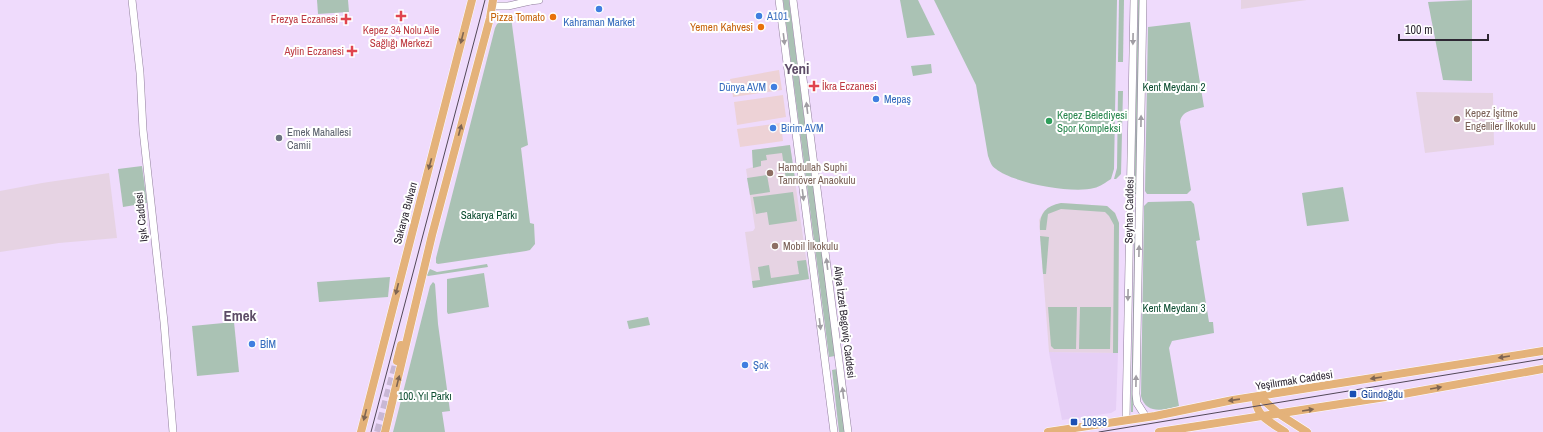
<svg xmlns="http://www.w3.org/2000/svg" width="1543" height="432" viewBox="0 0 1543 432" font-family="'Archivo Narrow',sans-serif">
	<rect width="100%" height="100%" fill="#efdbfc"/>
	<!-- commercial -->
	<g fill="#edd2d6">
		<polygon points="779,70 782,90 733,97 730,79"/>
		<polygon points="783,95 786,117 737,125 734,102"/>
		<polygon points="781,123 783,141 740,147 737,129"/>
	</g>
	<!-- built -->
	<polygon fill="#e6cff6" points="1049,352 1118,353 1116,410 1111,413 1062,420"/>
	<!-- education -->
	<g fill="#e6d3e3">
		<polygon points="1241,0 1307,0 1241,9"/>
		<polygon points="1416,92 1493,93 1494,145 1425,153"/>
		<polygon points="790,145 809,279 753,288 745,232 753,231 755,228 746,169 753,167 752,150"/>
		<polygon points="109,173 117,238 59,243 0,252 0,191 42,183"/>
		<polygon points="1061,203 1107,206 1115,213 1119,223 1118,353 1049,352 1039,220 1044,211 1055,205"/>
	</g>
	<!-- green -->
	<g fill="#aac2b4">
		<polygon points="317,0 348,0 349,12 318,14"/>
		<polygon points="783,0 789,0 835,356 829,357"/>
		<polygon points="900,0 918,0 935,35 907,38"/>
		<path d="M934 0H1117L1114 169 1111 179C1106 182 1100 187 1094 188 1073 194 1013 183 996 169 991 166 990 161 988 156L976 85Z"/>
		<polygon points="1119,0 1124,0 1123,62 1118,62"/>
		<polygon points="1138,0 1140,0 1136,194 1134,194"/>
		<polygon points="1472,0 1472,81 1443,80 1428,2"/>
		<polygon points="509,16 511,17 528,145 521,148 530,223 534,224 535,244 530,250 526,251 438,264 436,263 436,258 495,28 497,24"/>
		<path d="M1190 22 1204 107C1194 110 1182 110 1180 122L1191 190 1187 194H1147L1145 191 1148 27Z"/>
		<polygon points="931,64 932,73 913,76 911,66"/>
		<polygon points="1118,91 1123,91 1121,174 1116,179 1114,179 1117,168"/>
		<polygon points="790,145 796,185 787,186 782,153 766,155 767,160 761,161 761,166 753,168 752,150"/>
		<polygon points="142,166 147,203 123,207 118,169"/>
		<polygon points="767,175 770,192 750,195 747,178"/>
		<polygon points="1343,187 1349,221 1307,226 1302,193"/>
		<polygon points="793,192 797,221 769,225 767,212 756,214 753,197"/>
		<path d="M1191 201 1194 204 1200 240 1196 241 1209 322H1213L1214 333 1172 341 1169 348 1179 406C1164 410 1146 415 1141 396L1144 210V206L1148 202Z"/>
		<path d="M1061 203 1107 206 1115 213 1119 223 1118 353H1113L1114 225 1109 216 1105 212 1061 209 1048 214 1046 230H1040C1039 214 1045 206 1061 203Z"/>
		<polygon points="1135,207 1136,207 1133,412 1131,412"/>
		<polygon points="1040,236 1049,237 1046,274 1043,274"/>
		<polygon points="806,260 809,279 753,288 752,281 760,280 758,267 769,265 771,278 799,274 797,261"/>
		<polygon points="487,264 488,267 428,276 427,275 430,269 437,272"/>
		<polygon points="484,273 489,307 448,314 447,312 447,279"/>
		<polygon points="390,277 388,297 319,302 317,282"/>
		<polygon points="433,282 435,284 438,324 450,411 442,412 445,432 393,432 430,286"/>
		<polygon points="1048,307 1077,307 1076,349 1054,349 1051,346"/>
		<polygon points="1080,307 1111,307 1110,349 1079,349"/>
		<polygon points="648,317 650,325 629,329 627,321"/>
		<polygon points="234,322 239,372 197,376 192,326"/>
		<polygon points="837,369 845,432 839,432 832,370"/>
	</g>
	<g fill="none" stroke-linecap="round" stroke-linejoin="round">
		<!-- primary-tunnel -->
		<polyline stroke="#c8b7d4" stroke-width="8" stroke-dasharray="8 4" stroke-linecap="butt" points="378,432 397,361"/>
		<defs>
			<g id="secondary">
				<polyline points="132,0 140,73 143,130 164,322 173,432"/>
				<polyline points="779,0 834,432"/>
				<polyline points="793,0 848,432"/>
				<polyline points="1143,0 1136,394 1137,403 1146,417"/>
				<polyline points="530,1 539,0"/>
				<polyline points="492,6 508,6 530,1 523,0"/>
				<polyline points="1126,420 1134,0"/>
			</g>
			<g id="primary">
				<polyline points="397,361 401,345"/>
				<polyline points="361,432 472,0"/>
				<polyline points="385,432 432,235 490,18 493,0"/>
				<polyline points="1048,432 1155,416 1233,400 1543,351"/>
				<polyline points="1159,432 1392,396 1543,369"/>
				<path d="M1285 432C1274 424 1257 417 1256 402L1260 397 1279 414 1307 432"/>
			</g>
		</defs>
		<!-- secondary casing -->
		<use href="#secondary" stroke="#907e9c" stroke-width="8"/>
		<!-- primary casing -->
		<use href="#primary" stroke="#fff" stroke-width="9"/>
		<!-- secondary -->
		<use href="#secondary" stroke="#fff" stroke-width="7"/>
		<!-- primary -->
		<use href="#primary" stroke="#e4b27a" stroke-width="8"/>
		<!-- tram -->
		<g stroke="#524858" stroke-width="1">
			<polyline points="371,432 485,0"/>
			<polyline points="1099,432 1543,359"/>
		</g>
	</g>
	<!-- one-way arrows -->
	<defs><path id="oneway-solid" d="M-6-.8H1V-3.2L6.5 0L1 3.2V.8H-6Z"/></defs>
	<g fill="#7f6552">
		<use href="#oneway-solid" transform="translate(462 38) rotate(104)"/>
		<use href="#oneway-solid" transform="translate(460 130) rotate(-75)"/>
		<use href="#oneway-solid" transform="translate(430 164) rotate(105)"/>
		<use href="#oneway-solid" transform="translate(397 289) rotate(104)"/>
		<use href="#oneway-solid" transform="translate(1504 357) rotate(171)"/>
		<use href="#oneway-solid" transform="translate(1376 378) rotate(171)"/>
		<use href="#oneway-solid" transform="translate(398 381) rotate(-76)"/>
		<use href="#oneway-solid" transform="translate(1436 388) rotate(-10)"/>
		<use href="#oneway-solid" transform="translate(1234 400) rotate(172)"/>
		<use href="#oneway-solid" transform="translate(1308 410) rotate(-9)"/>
		<use href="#oneway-solid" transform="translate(365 415) rotate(104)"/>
	</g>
	<g fill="#a09da3">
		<use href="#oneway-solid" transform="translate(784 39) rotate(83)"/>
		<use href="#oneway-solid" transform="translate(1133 39) rotate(91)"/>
		<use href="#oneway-solid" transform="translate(807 108) rotate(-97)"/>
		<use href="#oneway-solid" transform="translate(1141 121) rotate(-89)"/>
		<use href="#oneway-solid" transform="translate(803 195) rotate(83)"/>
		<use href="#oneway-solid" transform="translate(1139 251) rotate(-89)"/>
		<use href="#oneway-solid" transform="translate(827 264) rotate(-97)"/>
		<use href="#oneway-solid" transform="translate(1128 295) rotate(91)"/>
		<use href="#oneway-solid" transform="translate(820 324) rotate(83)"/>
		<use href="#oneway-solid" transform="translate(1136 381) rotate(-89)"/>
		<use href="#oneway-solid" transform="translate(843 393) rotate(-97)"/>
	</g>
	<!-- markers -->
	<g fill="#3f7fe0" stroke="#fff" stroke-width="1.5">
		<circle cx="599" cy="9" r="4"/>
		<circle cx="759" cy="16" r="4"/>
		<circle cx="774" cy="87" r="4"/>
		<circle cx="876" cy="99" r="4"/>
		<circle cx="773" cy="128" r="4"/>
		<circle cx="252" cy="344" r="4"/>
		<circle cx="745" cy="365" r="4"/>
	</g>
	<g fill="#e0444e" stroke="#fff" stroke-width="1.5">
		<path d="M399 10h4v4h4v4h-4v4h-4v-4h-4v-4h4z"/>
		<path d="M344 13h4v4h4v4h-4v4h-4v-4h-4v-4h4z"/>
		<path d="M350 45h4v4h4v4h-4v4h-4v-4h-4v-4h4z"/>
		<path d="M812 80h4v4h4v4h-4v4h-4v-4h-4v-4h4z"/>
	</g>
	<g fill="#e8710a" stroke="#fff" stroke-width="1.5">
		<circle cx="553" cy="17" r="4"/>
		<circle cx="761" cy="27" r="4"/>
	</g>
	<g fill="#8d6e63" stroke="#fff" stroke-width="1.5">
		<circle cx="1457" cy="119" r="4"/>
		<circle cx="770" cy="173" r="4"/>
		<circle cx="775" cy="246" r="4"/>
	</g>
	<circle fill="#2e9e5b" stroke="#fff" stroke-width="1.5" cx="1049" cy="121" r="4"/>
	<circle fill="#6b7280" stroke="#fff" stroke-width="1.5" cx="279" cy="138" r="4"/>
	<g fill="#1a4fb4" stroke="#fff" stroke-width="1.5">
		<rect x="1349" y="390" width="8" height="8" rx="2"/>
		<rect x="1070" y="418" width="8" height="8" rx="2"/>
	</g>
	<g text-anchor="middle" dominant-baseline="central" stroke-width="4" stroke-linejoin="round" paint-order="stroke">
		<!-- shop labels -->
		<g font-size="11" fill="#366cbe" stroke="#fff" text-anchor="start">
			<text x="767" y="16">A101</text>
			<text x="599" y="22" text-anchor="middle">Kahraman Market</text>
			<text x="766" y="87" text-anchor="end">Dünya AVM</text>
			<text x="884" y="99">Mepaş</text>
			<text x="781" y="128">Birim AVM</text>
			<text x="260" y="344">BİM</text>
			<text x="753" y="365">Şok</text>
		</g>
		<!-- food labels -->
		<g font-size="11" fill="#c56008" stroke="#fff" text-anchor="end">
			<text x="545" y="17">Pizza Tomato</text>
			<text x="753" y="27">Yemen Kahvesi</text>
		</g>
		<!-- health labels -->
		<g font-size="11" fill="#be3a42" stroke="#fff" text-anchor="end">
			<text x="338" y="19">Frezya Eczanesi</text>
			<text x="401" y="30" text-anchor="middle">Kepez 34 Nolu Aile<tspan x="401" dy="13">Sağlığı Merkezi</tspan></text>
			<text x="344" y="51">Aylin Eczanesi</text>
			<text x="822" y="86" text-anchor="start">İkra Eczanesi</text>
		</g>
		<!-- park labels -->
		<g font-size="11" fill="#0d4e31" stroke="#fff">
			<text x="1174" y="87">Kent Meydanı 2</text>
			<text x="489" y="215">Sakarya Parkı</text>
			<text x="1174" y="308">Kent Meydanı 3</text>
			<text x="425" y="396">100. Yıl Parkı</text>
		</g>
		<!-- education labels -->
		<g font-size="11" fill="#785e54" stroke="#fff" text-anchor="start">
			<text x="1465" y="113">Kepez İşitme<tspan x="1465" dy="13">Engelliler İlkokulu</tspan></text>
			<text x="778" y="167">Hamdullah Suphi<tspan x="778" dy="13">Tanrıöver Anaokulu</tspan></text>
			<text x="783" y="246">Mobil İlkokulu</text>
		</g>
		<!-- leisure labels -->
		<g font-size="11" fill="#27864d" stroke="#fff" text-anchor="start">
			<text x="1057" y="115">Kepez Belediyesi<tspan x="1057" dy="13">Spor Kompleksi</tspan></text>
		</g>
		<!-- worship labels -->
		<g font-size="11" fill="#5b616d" stroke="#fff" text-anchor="start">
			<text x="287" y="132">Emek Mahallesi<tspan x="287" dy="13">Camii</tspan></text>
		</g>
		<!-- street labels -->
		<g font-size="11" fill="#2d2632" stroke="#fff">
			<text transform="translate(1129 210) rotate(-89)">Seyhan Caddesi</text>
			<text transform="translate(405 213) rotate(-75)">Sakarya Bulvarı</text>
			<text transform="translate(141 217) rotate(-96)">Işık Caddesi</text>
			<text transform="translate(845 322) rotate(83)">Aliya İzzet Begoviç Caddesi</text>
			<text transform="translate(1294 380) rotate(-9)">Yeşilırmak Caddesi</text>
		</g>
		<!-- transit labels -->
		<g font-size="11" fill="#164399" stroke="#fff" text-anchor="start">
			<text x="1361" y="394">Gündoğdu</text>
			<text x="1082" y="422">10938</text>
		</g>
		<!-- district labels -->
		<g font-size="15" font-weight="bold" fill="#5d4c67" stroke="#fff">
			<text x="797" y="68">Yeni</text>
			<text x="240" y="315">Emek</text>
		</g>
	</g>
	<!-- scale -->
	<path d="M1399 34v6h89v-6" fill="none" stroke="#2d2632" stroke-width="2"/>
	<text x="1405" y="34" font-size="12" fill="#2d2632" stroke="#ffffff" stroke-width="3" paint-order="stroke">100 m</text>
</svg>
